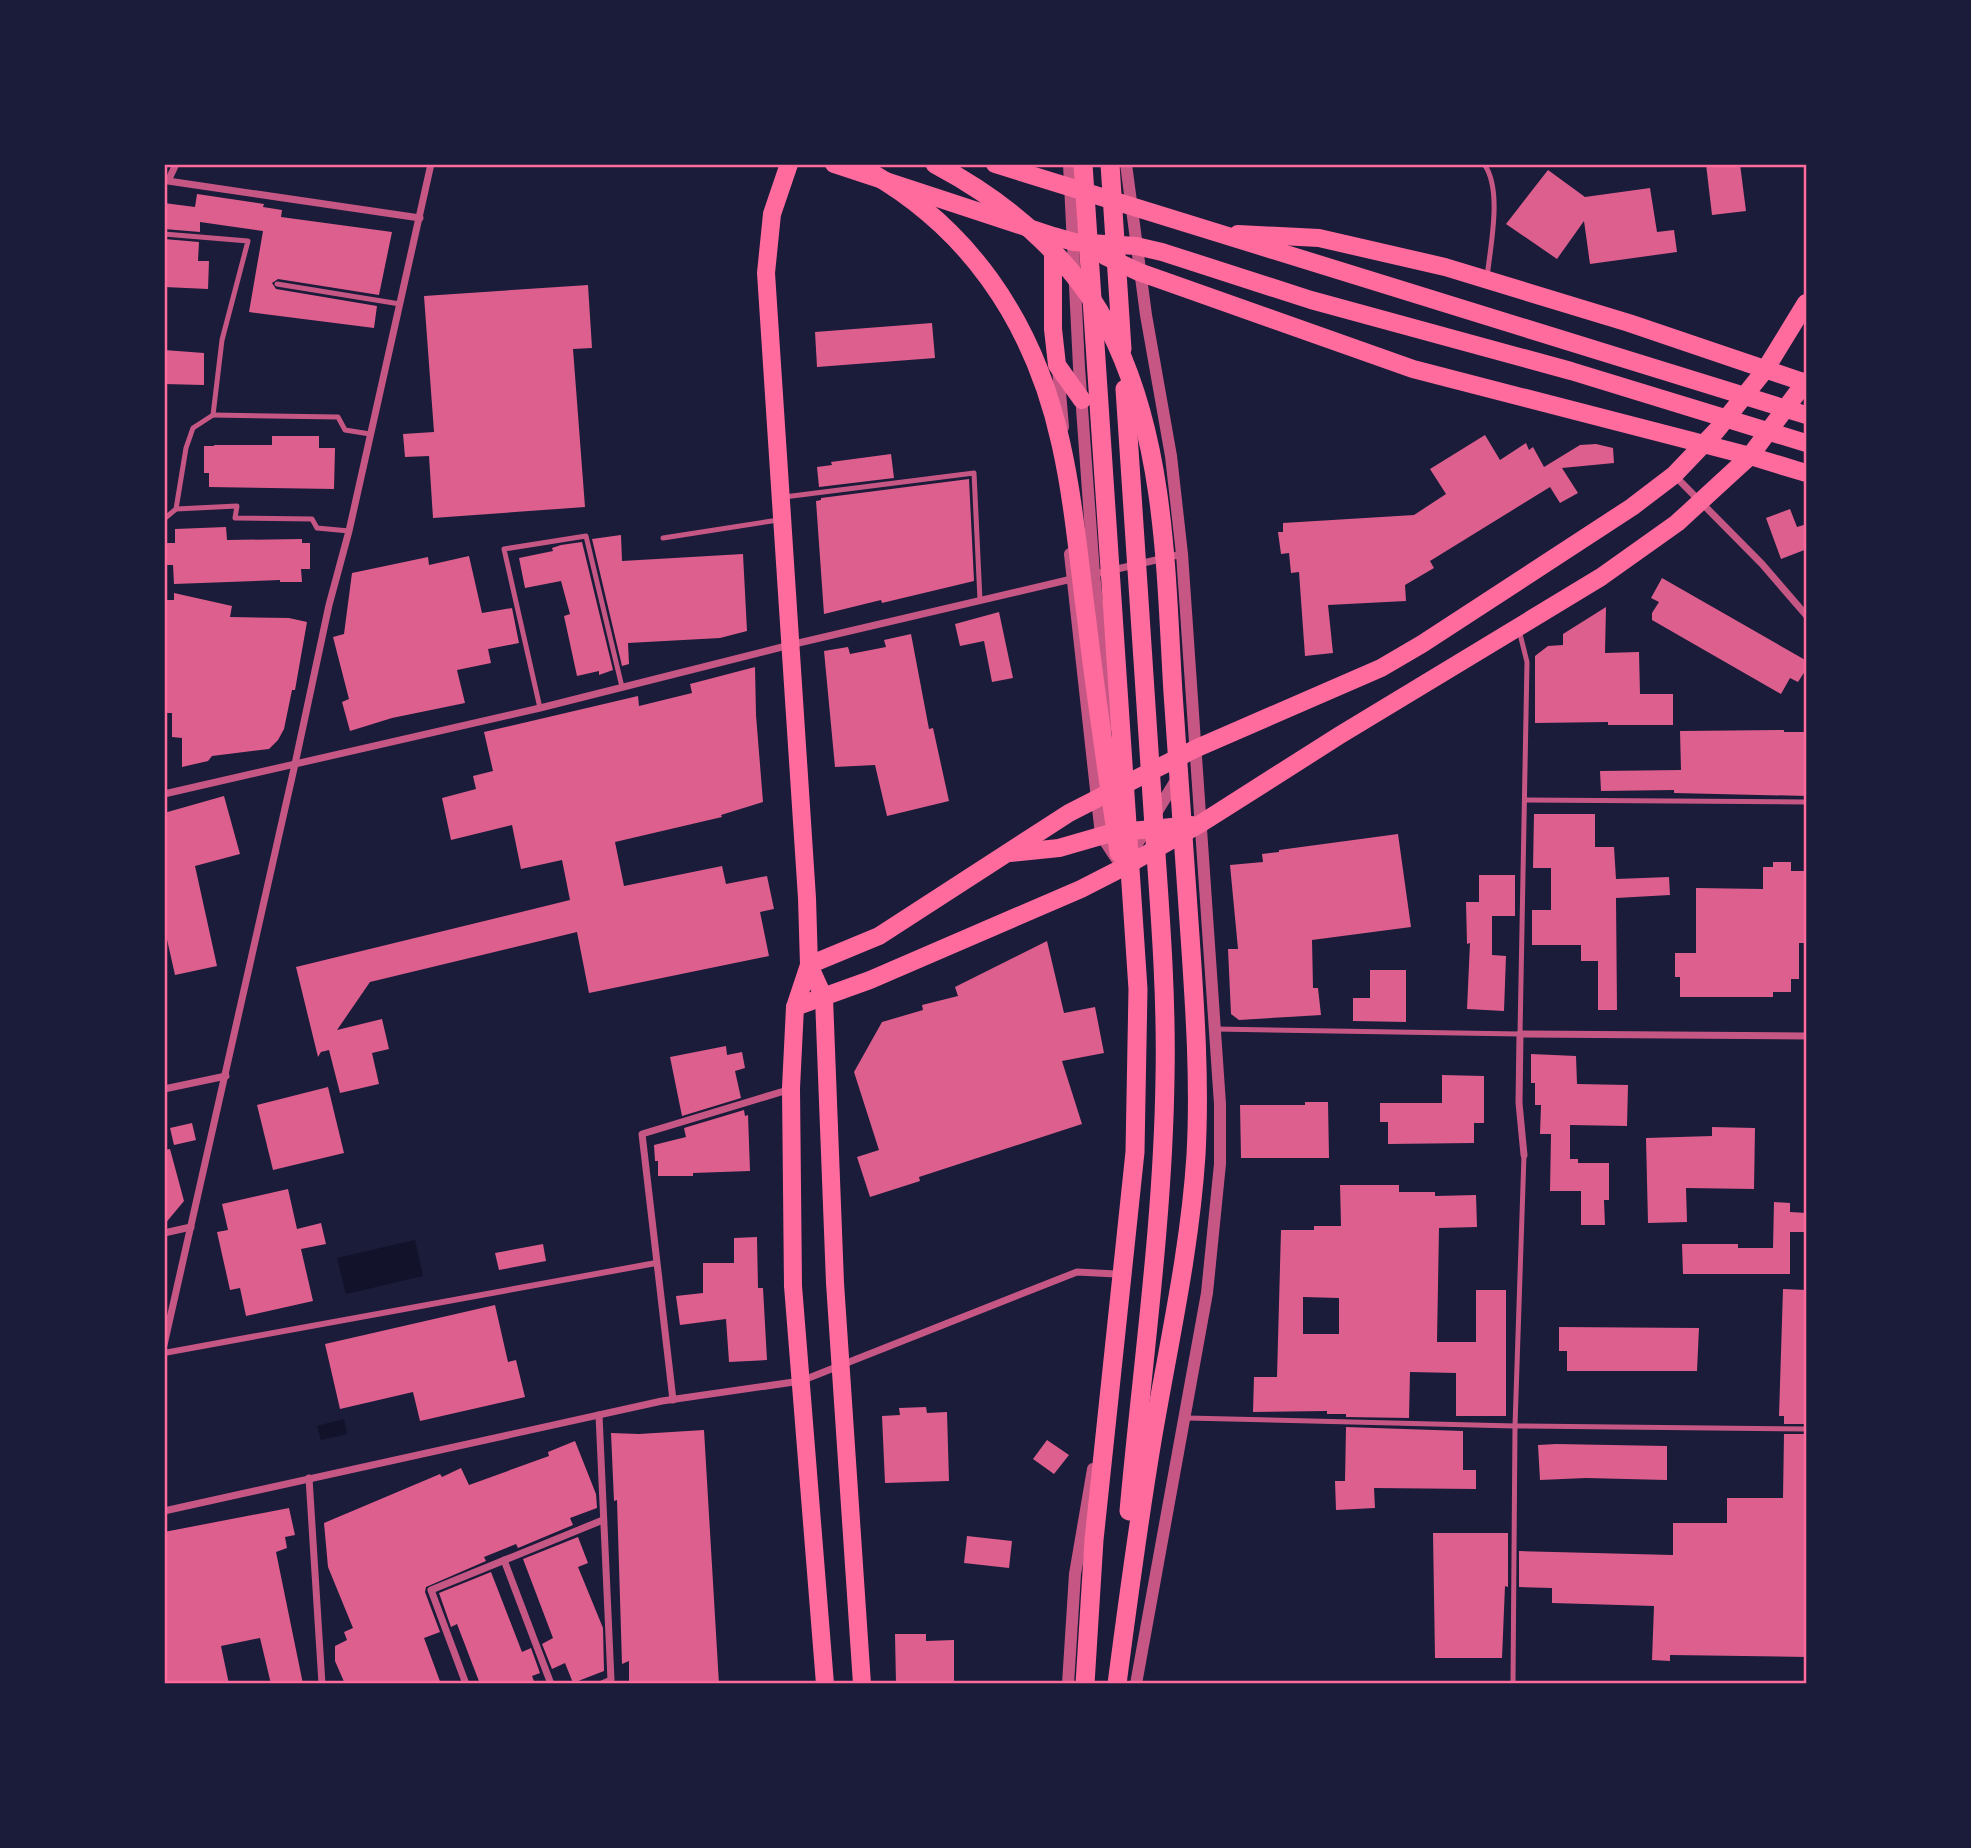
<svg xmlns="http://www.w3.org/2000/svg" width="1971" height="1848" viewBox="0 0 1971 1848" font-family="Figtree,sans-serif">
	<rect width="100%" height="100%" fill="#1b1b3a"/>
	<!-- water -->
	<g fill="#12122b">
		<polygon points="415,1240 423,1276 346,1294 337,1258"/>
		<polygon points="344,1419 347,1434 321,1440 317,1426"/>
	</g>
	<!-- building -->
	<g fill="#dd5f8e" fill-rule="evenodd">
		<polygon points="1706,164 1740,164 1746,211 1712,215"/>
		<polygon points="1548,170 1585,197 1650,188 1657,232 1674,230 1677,252 1590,264 1584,221 1557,259 1506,224"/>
		<polygon points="197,194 264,204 263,207 282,210 281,217 392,232 379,295 278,279 272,283 276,289 377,306 374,328 249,312 263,231 200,222 200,232 164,229 164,203 195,207"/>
		<polygon points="164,239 199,242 198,261 209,261 208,289 164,287"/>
		<polygon points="588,285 592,348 573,349 585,507 433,518 429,456 405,457 403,434 434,432 424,296"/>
		<polygon points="932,323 935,358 817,367 815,332"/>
		<polygon points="164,350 204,353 204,385 164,384"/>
		<polygon points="1485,435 1500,460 1526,443 1529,450 1533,447 1544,467 1580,445 1596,444 1613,448 1614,463 1562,468 1578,493 1560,503 1550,487 1430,561 1434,568 1405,585 1406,601 1328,605 1333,653 1305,656 1299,572 1291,573 1289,553 1281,554 1278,532 1283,532 1283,523 1414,515 1446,494 1430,469"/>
		<polygon points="272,436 319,436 319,448 335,448 334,489 209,487 209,473 204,473 204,446 214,446 214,445 272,445"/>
		<polygon points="891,454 894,478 819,487 817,467 832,465 831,462"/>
		<polygon points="969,479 974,581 882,603 881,600 824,614 816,501 821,500 821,498"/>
		<polygon points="1790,509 1797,527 1807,524 1807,549 1781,559 1766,518"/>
		<polygon points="226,527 227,540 302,539 302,543 310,543 310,569 301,569 302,582 280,582 280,580 174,584 173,565 164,565 164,543 175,543 175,529"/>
		<polygon points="621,535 622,561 743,554 747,631 720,638 628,643 629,664 622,666 592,539"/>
		<polygon points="582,542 613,670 599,675 599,671 577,676 564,616 570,614 561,581 525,588 519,558 553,551 552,548 561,545"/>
		<polygon points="469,556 482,613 512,608 519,643 488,649 491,663 457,670 465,703 392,718 350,731 342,702 349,699 333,637 344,634 352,573 428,557 429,565"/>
		<polygon points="1662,578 1807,661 1807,668 1798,682 1790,678 1781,694 1652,620 1652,613 1659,602 1651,598"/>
		<polygon points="174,593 232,606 230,617 289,618 307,622 295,690 292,690 284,729 278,740 269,749 212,756 208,761 182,767 182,738 172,737 172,713 164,713 164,600 174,600"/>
		<polygon points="1606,607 1605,653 1639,652 1640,694 1673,694 1673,725 1608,725 1608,722 1535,723 1535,656 1548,646 1563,645 1563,634"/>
		<polygon points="999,612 1013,678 992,682 984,641 960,646 955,624"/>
		<polygon points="911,634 929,729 933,728 949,801 887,816 875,765 835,767 824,651 848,647 850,654 886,647 884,640"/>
		<polygon points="755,667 756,715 763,802 721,815 722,817 615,842 624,886 722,866 726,884 767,876 774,909 760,912 769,956 589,993 577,932 370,982 337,1030 382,1019 389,1049 372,1053 379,1084 340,1093 329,1050 321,1052 318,1057 296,967 570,900 562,860 521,869 512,825 451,840 442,798 476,789 473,776 493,771 484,732 638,696 639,706 692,693 690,684"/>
		<polygon points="1784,730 1784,732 1807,732 1807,796 1674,793 1674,790 1601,791 1600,771 1681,770 1680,731"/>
		<polygon points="224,796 240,854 195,866 217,966 175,975 164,926 164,813"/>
		<polygon points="1534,814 1595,814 1595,847 1614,847 1616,879 1669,877 1670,895 1616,898 1617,1010 1598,1010 1598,961 1581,961 1581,945 1532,945 1532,910 1551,910 1551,868 1533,868"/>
		<polygon points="1398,834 1411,927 1312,940 1313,988 1318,988 1321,1015 1239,1020 1231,1014 1228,949 1238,949 1230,865 1263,862 1262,854 1279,852 1279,850"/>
		<polygon points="1773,862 1791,862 1791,871 1805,871 1805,943 1799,943 1799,979 1791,979 1791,992 1773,992 1773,997 1680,997 1680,977 1675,977 1675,953 1696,953 1696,888 1763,889 1763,867 1773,867"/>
		<polygon points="1479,875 1515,875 1515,916 1492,916 1492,955 1506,956 1504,1011 1467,1009 1470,943 1467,944 1466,902 1479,902"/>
		<polygon points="1047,941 1064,1013 1095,1007 1104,1053 1062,1061 1082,1124 919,1177 920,1181 870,1197 857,1157 879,1150 854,1072 882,1022 923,1010 922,1005 958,996 955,987"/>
		<polygon points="1370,970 1406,970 1406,1022 1353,1021 1353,998 1370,998"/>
		<polygon points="726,1046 727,1055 742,1052 745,1068 735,1071 741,1098 682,1116 670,1057"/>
		<polygon points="1531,1054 1576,1056 1577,1084 1628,1085 1627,1126 1570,1125 1570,1159 1578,1159 1578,1163 1609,1163 1609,1200 1604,1200 1605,1225 1581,1225 1581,1191 1550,1191 1551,1134 1540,1134 1541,1105 1535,1105 1535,1083 1531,1083"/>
		<polygon points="1442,1075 1484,1076 1484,1123 1474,1123 1474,1143 1388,1144 1388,1122 1380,1122 1380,1103 1442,1103"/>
		<polygon points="328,1087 344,1153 273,1170 257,1105"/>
		<polygon points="1305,1102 1328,1102 1329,1158 1241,1158 1240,1105 1305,1105"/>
		<polygon points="744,1110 745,1116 748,1115 750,1171 693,1173 693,1176 658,1176 658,1161 655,1161 654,1145 686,1137 684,1128"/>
		<polygon points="192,1123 196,1140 174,1145 170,1128"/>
		<polygon points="1712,1127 1755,1128 1754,1189 1686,1188 1687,1222 1648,1223 1646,1138 1712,1136"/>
		<polygon points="170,1149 184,1201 164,1225 164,1150"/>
		<path d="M1340 1185H1399V1192H1435V1196L1476 1195 1477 1227 1439 1228 1437 1342H1476V1290H1506V1416H1456V1373L1410 1372 1409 1418 1346 1417V1414H1327V1411L1253 1412 1254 1377H1277L1281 1230H1314V1226H1341ZM1303 1297 1339 1298V1334H1303Z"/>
		<polygon points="288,1189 297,1229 321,1223 326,1244 301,1249 313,1301 246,1316 240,1288 230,1290 217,1232 228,1230 222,1204"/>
		<polygon points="1774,1202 1790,1203 1790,1212 1807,1213 1807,1232 1790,1232 1790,1274 1683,1274 1682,1244 1738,1244 1738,1248 1773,1248"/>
		<polygon points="757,1237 758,1288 763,1288 767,1360 729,1362 726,1319 680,1325 676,1296 703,1293 703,1263 734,1263 734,1238"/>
		<polygon points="543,1244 546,1261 499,1270 495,1253"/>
		<polygon points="1783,1289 1807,1290 1807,1424 1784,1424 1784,1416 1779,1416"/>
		<polygon points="495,1305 508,1362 516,1360 525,1397 420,1421 413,1392 340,1409 325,1344"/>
		<polygon points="1559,1327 1699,1328 1697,1371 1567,1371 1567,1351 1559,1351"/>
		<polygon points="926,1407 927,1413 947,1412 949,1481 885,1483 882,1416 900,1415 899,1408"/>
		<polygon points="1346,1427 1463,1431 1463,1470 1476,1470 1476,1489 1374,1488 1375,1508 1336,1510 1335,1481 1345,1481"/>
		<polygon points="704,1430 719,1684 629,1684 629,1661 622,1664 617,1500 614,1501 611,1433 639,1434"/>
		<polygon points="1784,1434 1807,1434 1807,1657 1670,1655 1670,1661 1652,1660 1654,1606 1552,1603 1552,1588 1519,1587 1519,1551 1673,1555 1673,1523 1727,1523 1727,1498 1783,1498"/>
		<polygon points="1047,1440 1069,1455 1054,1474 1033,1459"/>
		<polygon points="575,1441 596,1494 597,1508 570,1518 573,1525 518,1548 516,1544 484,1557 486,1561 426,1587 425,1592 440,1632 424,1638 441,1684 345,1684 335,1661 335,1646 347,1640 344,1632 353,1628 328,1567 324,1523 440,1474 442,1477 461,1468 469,1485 549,1456 548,1452"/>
		<polygon points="1556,1444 1667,1446 1667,1480 1586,1478 1540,1480 1538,1445"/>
		<polygon points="289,1508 295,1535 285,1537 287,1548 276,1552 303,1684 271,1684 260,1638 221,1646 229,1684 164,1684 164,1532"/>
		<polygon points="1433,1533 1508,1533 1508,1587 1505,1586 1502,1658 1435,1658"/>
		<polygon points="967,1536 1012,1541 1009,1568 964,1563"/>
		<polygon points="578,1537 588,1563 578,1567 603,1628 604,1671 573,1683 565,1663 552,1669 542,1644 553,1638 523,1559"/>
		<polygon points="491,1572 522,1652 531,1648 540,1673 532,1676 535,1684 480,1684 457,1624 451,1627 439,1593"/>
		<polygon points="895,1634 926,1634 926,1641 954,1640 954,1683 896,1684"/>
	</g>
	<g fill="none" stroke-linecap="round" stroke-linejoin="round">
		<!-- service -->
		<g stroke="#c65784" stroke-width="5">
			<path d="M1484 164C1503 190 1490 247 1487 278"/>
			<polyline points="164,234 248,241 222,340 213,415 193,428 186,448 176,509 164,519"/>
			<polyline points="277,284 400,304"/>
			<polyline points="213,415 338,417 345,430 370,434"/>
			<polyline points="784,497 974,473 980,600"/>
			<polyline points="176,509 237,506 235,518 312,519 317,528 349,531"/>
			<polyline points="663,538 778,520"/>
			<polyline points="540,708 504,549 586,536 622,687"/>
			<polyline points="1526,800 1806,802"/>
			<polyline points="1215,1029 1520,1034 1527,662 1519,630"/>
			<polyline points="1187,1418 1515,1426 1806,1429"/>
			<polyline points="1513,1684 1515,1426 1524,1155"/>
		</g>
		<!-- pedestrian -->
		<polyline stroke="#c65784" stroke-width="6" points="164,1353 656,1263"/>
		<!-- minor -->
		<g stroke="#c65784" stroke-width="7">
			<polyline points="176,164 168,181 420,218"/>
			<polyline points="1675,476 1762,564 1806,615"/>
			<polyline points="1091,575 1182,554"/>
			<polyline points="164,794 540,708 790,645 1076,578"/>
			<polyline points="164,1089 226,1076"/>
			<polyline points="1524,1155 1519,1103 1520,1034 1806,1036"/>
			<polyline points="164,1233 191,1227"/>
			<polyline points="164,1345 295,764 329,605 349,531 431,164"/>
			<polyline points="673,1400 642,1134 791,1089"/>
			<polyline points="599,1415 611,1680 602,1684"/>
			<polyline points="309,1478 322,1684"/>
			<polyline points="164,1511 662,1401 801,1381 1077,1272 1116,1274"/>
			<polyline points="504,1560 551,1684"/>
			<polyline points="466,1684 431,1590 603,1520"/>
		</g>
		<!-- tertiary -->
		<g stroke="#c65784" stroke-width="12">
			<polyline points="1069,164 1079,367 1094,574 1110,725"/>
			<polyline points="1126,164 1146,315 1171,456 1182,554 1220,1104 1220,1164 1207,1293 1136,1684"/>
			<polyline points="1058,369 1063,427"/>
			<polyline points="1070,554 1101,835 1116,858"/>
			<polyline points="1130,855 1177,779"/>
			<polyline points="1068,1684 1075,1574 1093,1469"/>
		</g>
		<!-- primary -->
		<g stroke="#ff6b9d" stroke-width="18">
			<polyline points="789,164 772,214 766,273 807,898 809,965 795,1007 791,1088 793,1286 825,1684"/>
			<polyline points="1010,853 1059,848 1111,833 1192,825"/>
			<polyline points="809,965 879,936 1069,813 1116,789 1197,748 1381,668 1422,644 1632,507 1674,475 1717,430 1765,370 1806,303"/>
			<polyline points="809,965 824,998 835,1283 862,1684"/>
			<polyline points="795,1007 870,980 1081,889 1122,868 1200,824 1340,735 1601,577 1677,523 1750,456 1806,381"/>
		</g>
		<!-- trunk -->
		<g stroke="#ff6b9d" stroke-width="18">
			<polyline points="834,164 1053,236 1074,242 1136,246 1162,252 1311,300 1571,371 1806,443"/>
			<polyline points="995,164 1806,415"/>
			<polyline points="1238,234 1319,238 1445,267 1629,323 1806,383"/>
			<polyline points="1053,243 1053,329 1057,365 1082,400"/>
			<polyline points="1105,256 1139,272 1413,369 1750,456 1806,473"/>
		</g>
		<!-- motorway -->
		<g stroke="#ff6b9d" stroke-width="19">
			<path d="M855 164C967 222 1034 321 1061 444 1074 502 1079 563 1087 622 1096 699 1108 776 1119 853"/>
			<path d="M935 164C1011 204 1080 264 1116 343 1166 451 1166 577 1173 693 1179 774 1184 855 1190 936 1195 1009 1200 1082 1196 1155 1190 1249 1169 1342 1153 1435 1139 1517 1128 1600 1117 1684"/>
			<polyline points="1083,164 1138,989 1135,1152 1094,1540 1085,1684"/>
			<polyline points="1110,164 1122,349"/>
			<path d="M1125 389C1134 525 1143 660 1152 796 1158 889 1167 984 1165 1078 1163 1223 1142 1367 1129 1511"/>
		</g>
	</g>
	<!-- border -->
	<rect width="1971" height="1848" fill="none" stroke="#1b1b3a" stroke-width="332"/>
	<rect x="166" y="166" width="1639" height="1516" fill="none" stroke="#ff6b9d" stroke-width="2.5"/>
</svg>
